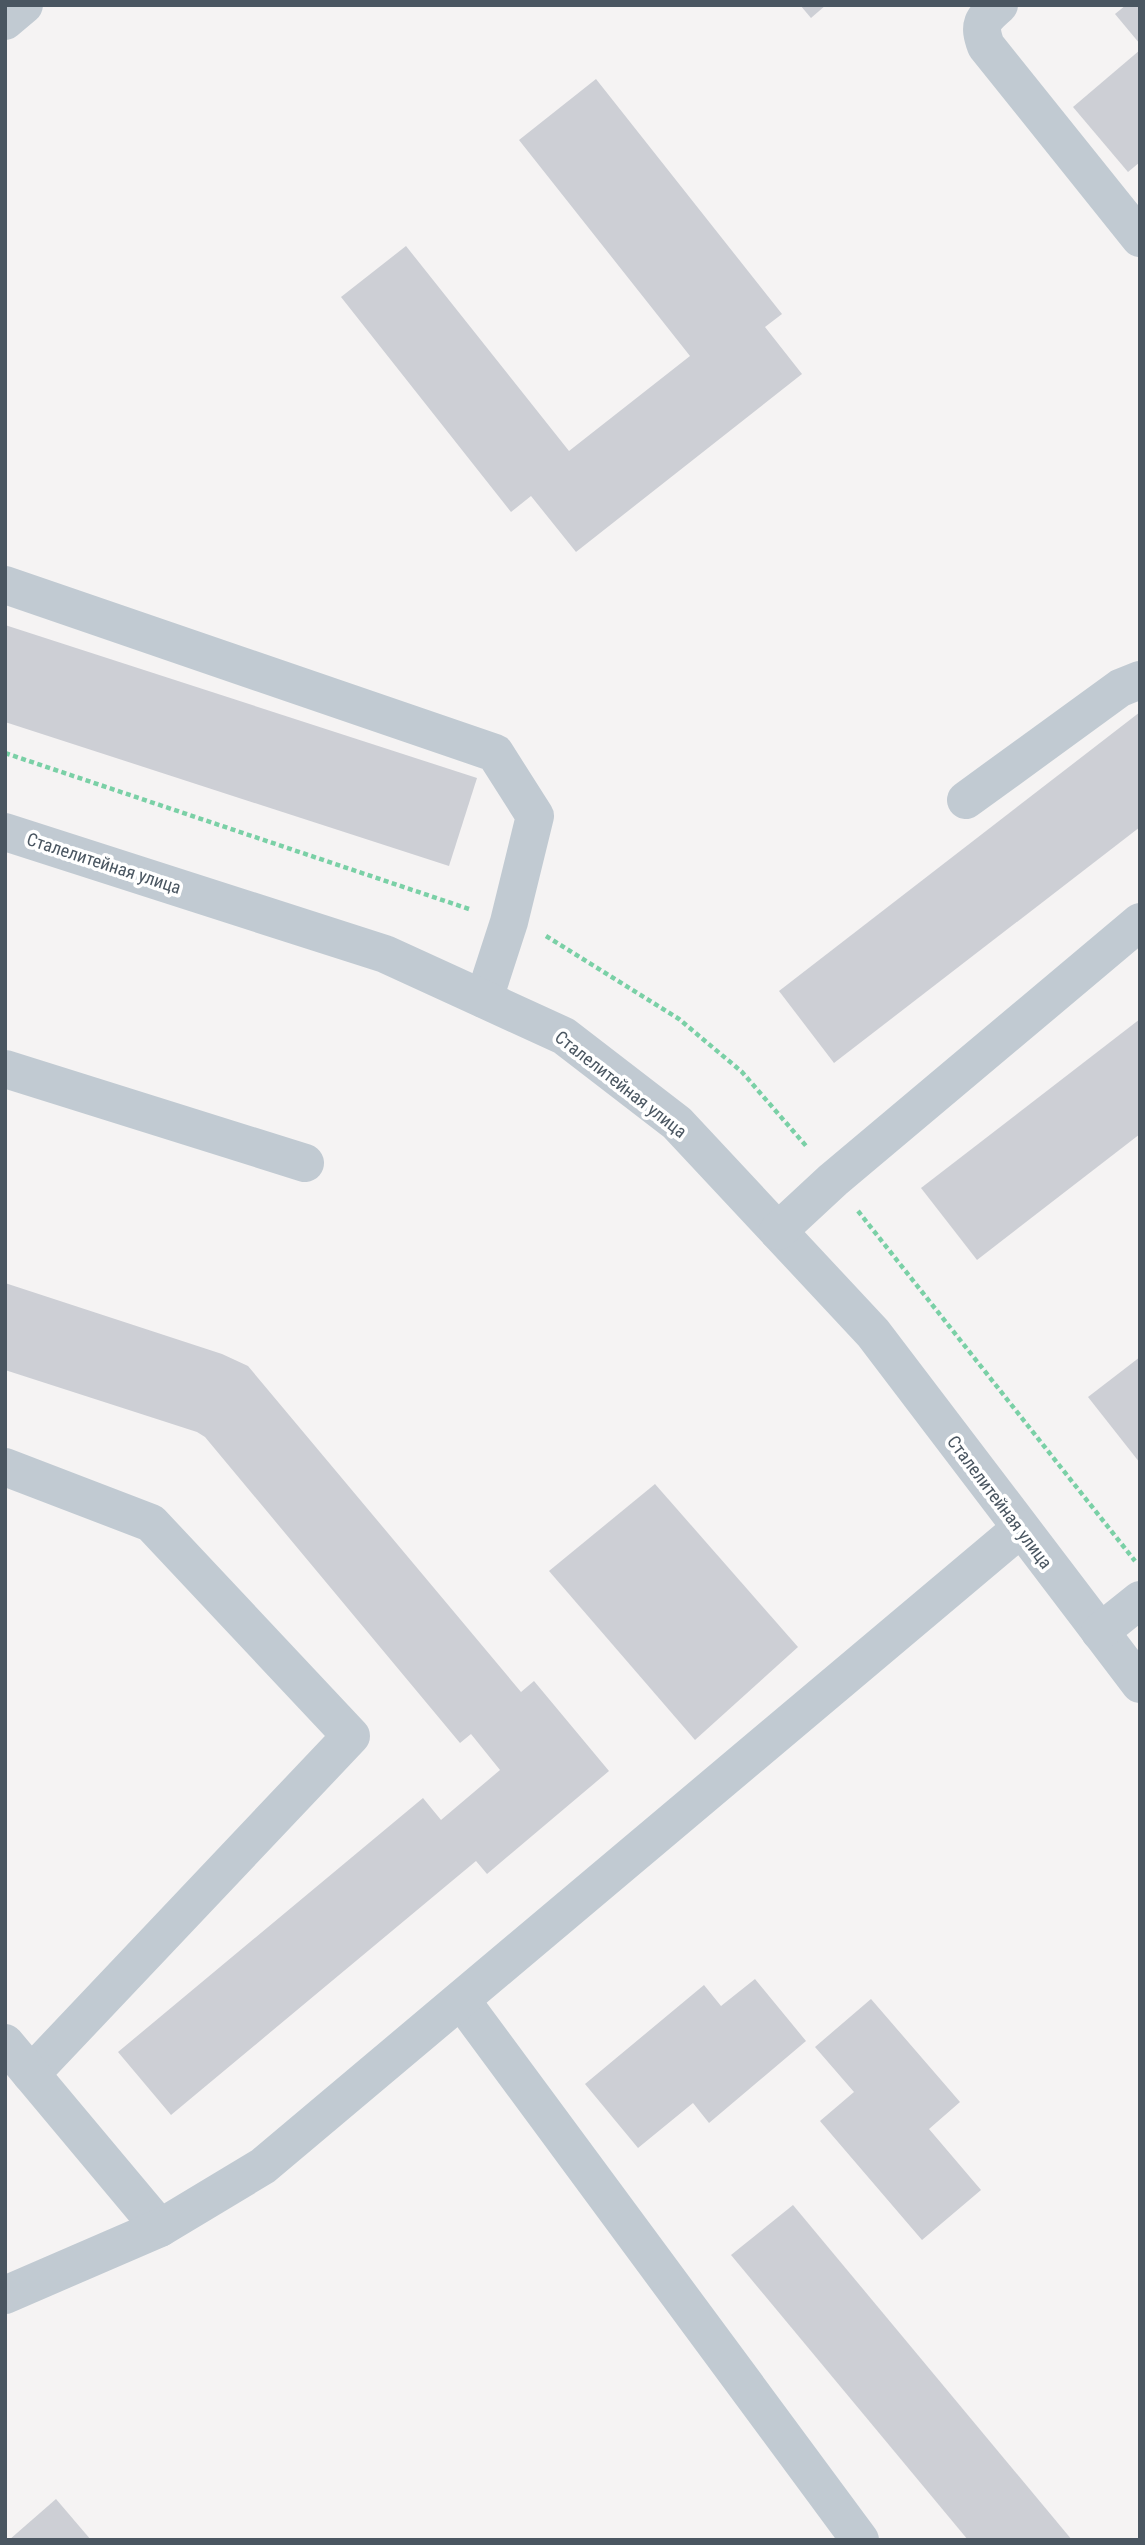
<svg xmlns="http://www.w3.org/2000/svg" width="1145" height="2545" viewBox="0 0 1145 2545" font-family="'Roboto Condensed',sans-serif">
	<rect width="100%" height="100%" fill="#f5f3f3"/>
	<!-- building -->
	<g fill="#cdcfd5">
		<polygon points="800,5 826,5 811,18"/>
		<polygon points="1126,5 1140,5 1140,44 1115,14"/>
		<polygon points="1140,50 1140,162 1128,172 1073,107"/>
		<polygon points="596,79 782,314 765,327 802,374 576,552 531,496 511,512 341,297 406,246 569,451 690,356 519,140"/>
		<polygon points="5,625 477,778 449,866 5,722"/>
		<polygon points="1140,712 1140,827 834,1063 779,991"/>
		<polygon points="1140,1019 1140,1134 977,1260 921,1188"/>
		<polygon points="5,1283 222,1354 248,1366 521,1692 534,1681 609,1771 487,1874 476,1861 171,2115 118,2052 423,1798 441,1820 500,1770 471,1734 460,1743 205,1437 197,1432 5,1370"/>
		<polygon points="1140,1357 1140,1463 1088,1397"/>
		<polygon points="655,1484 798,1647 695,1740 549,1571"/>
		<polygon points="755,1979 806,2041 709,2123 693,2103 638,2148 585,2084 704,1985 721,2006"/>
		<polygon points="871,1999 960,2102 929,2129 981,2190 922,2240 820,2121 854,2092 815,2047"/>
		<polygon points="793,2205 1072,2540 968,2540 731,2255"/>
		<polygon points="56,2499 91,2540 9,2540"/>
	</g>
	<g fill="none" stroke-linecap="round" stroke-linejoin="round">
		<!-- path -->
		<g stroke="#7ad0a6" stroke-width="4.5" stroke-dasharray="5 3.5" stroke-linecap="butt">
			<polyline points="5,753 469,909"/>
			<polyline points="546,936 679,1019 742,1072 807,1147"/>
			<polyline points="858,1211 1135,1561"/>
		</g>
		<!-- minor -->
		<g stroke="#c1cad2" stroke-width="38">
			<path d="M999 5C982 20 978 24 986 46L1140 238"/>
			<polyline points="5,21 24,5"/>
			<polyline points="5,585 495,753 535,816 509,922 484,999"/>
			<polyline points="966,800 1120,688 1140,680"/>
			<polyline points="5,832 385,954 564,1036 677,1123 873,1333 1140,1684"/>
			<polyline points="5,1069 305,1163"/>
			<polyline points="778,1231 833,1180 1140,922"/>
			<polyline points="5,1467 151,1523 351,1736 31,2074"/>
			<polyline points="1100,1632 1140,1600"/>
			<polyline points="461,2000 860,2540"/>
			<polyline points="5,2043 160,2228"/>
			<polyline points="5,2295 160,2228 263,2166 1020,1529"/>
		</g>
	</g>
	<g text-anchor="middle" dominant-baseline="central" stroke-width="7" stroke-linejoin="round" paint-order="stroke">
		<!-- street labels -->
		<g font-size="18" fill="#4a5661" stroke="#fff">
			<text transform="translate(104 863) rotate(18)">Сталелитейная улица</text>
			<text transform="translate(621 1084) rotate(38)">Сталелитейная улица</text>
			<text transform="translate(1000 1502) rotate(53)">Сталелитейная улица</text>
		</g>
	</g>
	<!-- border -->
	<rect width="1145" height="2545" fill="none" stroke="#4a5661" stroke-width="14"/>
</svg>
